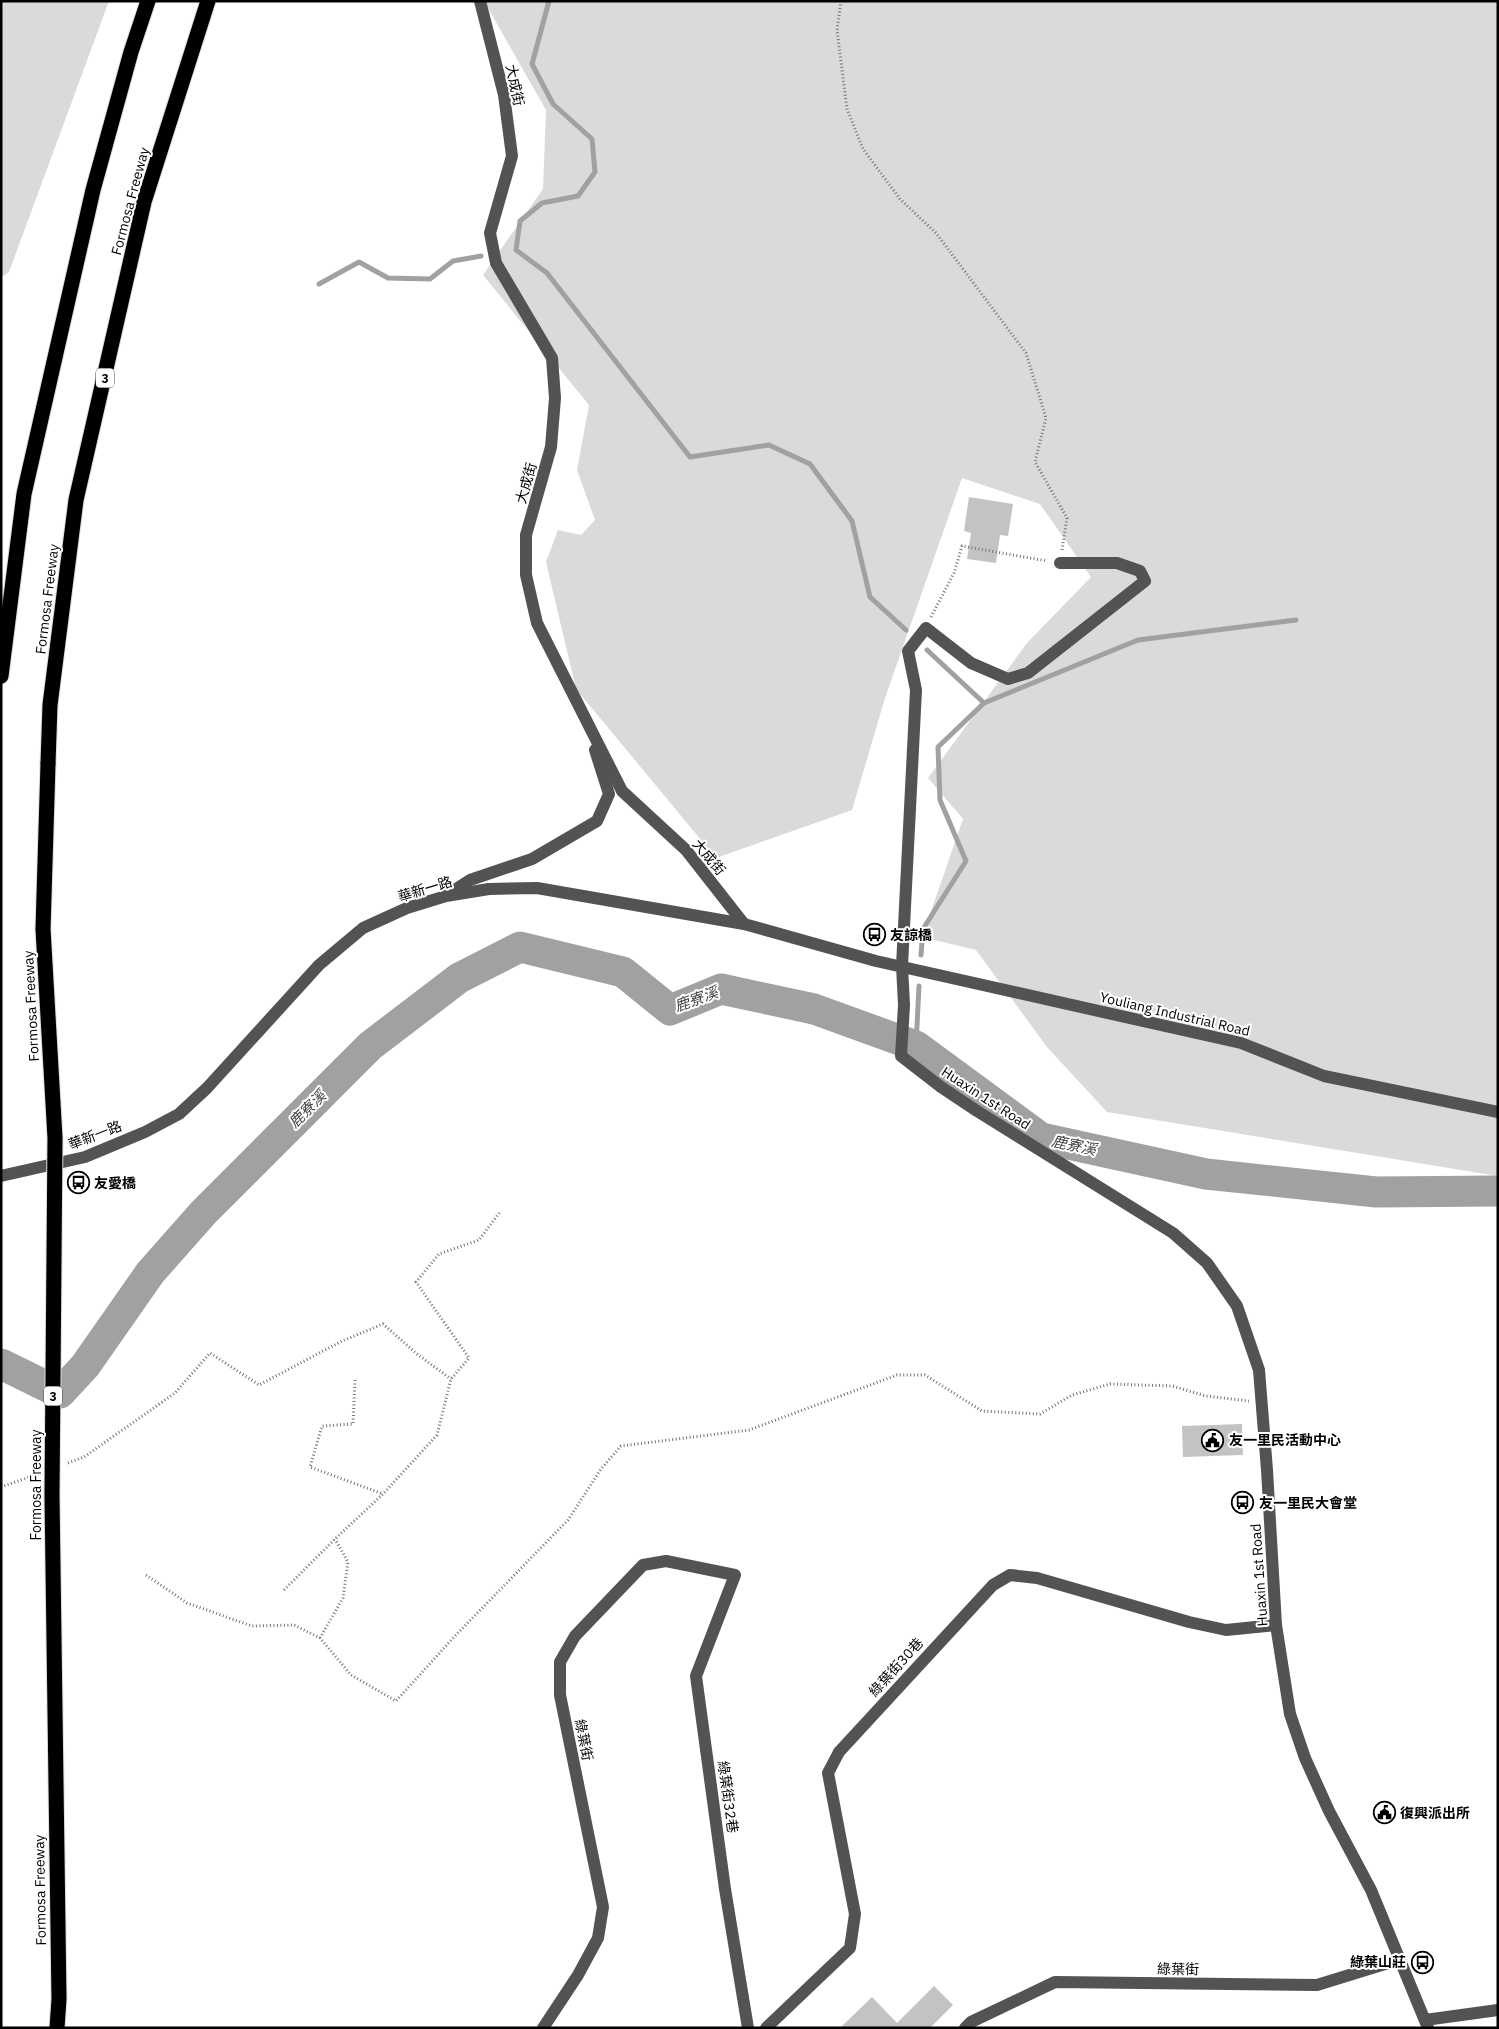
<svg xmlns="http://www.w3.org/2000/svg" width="1499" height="2029" viewBox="0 0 1499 2029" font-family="'IBM Plex Sans','Noto Sans TC',sans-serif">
	<rect width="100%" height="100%" fill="#fff"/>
	<!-- green -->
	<g fill="#dadada">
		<polygon points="1,1 109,1 9,272 1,277"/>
		<polygon points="484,1 1498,1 1498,1176 1107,1112 1047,1047 976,950 922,937 963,819 928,778 1027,643 1091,577 1040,504 962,478 885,698 852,810 716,858 576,689 546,562 558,530 581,535 595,520 577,470 589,405 483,275 543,189 546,110"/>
	</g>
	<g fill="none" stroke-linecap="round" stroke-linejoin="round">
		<!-- stream -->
		<g stroke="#a1a1a1" stroke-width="5">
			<polyline points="549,1 532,64 553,104 592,139 595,172 578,196 542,203 520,221 516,250 547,273 690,457 769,445 810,464 852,521 870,597 906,630"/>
			<polyline points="319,284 359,262 388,278 430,279 453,261 481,256"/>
			<polyline points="984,703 1138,640 1296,620"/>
			<polyline points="921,955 923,929 966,861 940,800 938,747 984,703 927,650"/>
			<polyline points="916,1046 919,986"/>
		</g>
		<!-- river -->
		<polyline stroke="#a1a1a1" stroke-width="31" points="1,1364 60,1393 85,1366 150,1273 203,1213 370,1046 459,978 520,947 623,972 670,1010 721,989 814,1009 916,1046 1041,1138 1206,1174 1376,1192 1498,1191"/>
	</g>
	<!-- building -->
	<g fill="#c3c3c3">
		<polygon points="969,497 1013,504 1008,536 1000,535 996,563 967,559 971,533 964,531"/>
		<polygon points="1242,1424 1243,1455 1183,1457 1182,1426"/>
		<polygon points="934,1986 953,2005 930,2028 840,2028 872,1997 897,2023"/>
	</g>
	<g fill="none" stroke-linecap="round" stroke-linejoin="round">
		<defs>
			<g id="highway">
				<polyline points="1,676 24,494 93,190 131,52 148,1"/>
				<polyline points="48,764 50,705 76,500 144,202 208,1"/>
			</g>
		</defs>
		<!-- highway casing -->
		<use href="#highway" stroke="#dbdbdb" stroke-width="17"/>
		<!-- path -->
		<g stroke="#757575" stroke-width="3" stroke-dasharray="1 2.5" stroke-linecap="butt">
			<polyline points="841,1 837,30 847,109 863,149 900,199 936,233 1026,353 1046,418 1035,462 1067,518 1062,550"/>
			<polyline points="931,617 954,573 962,546 1047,561"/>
			<polyline points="355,1380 353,1424 322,1426 310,1467 383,1494"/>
			<polyline points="68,1463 84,1457 175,1393 210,1353 259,1385 342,1341 383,1324 417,1354 451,1379"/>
			<polyline points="1,1487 38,1474"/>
			<polyline points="146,1575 187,1603 252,1626 294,1625 320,1638 351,1675 396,1701 455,1636 568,1520 601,1469 621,1446 749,1430 897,1375 925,1375 982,1411 1040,1414 1072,1395 1110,1384 1172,1386 1206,1396 1249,1401"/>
			<polyline points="284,1590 335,1539 383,1494 437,1435 451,1379 469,1358 416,1282 439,1254 479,1240 500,1212"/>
			<polyline points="320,1638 343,1598 348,1562 335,1539"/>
		</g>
		<!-- minor -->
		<g stroke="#535353" stroke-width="12">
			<polyline points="480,1 504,95 512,156 490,233 496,263 552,358 555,398 551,447 526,535 526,575 537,623 622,791 686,850 744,924"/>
			<polyline points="1060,563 1117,563 1140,571 1145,581 1028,673 1008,679 971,663 926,628 908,651 916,690 902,966 904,1005 901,1056 941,1087 977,1111 1173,1233 1207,1263 1237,1306 1259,1370 1267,1470 1276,1625 1290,1714 1305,1758 1329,1811 1371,1890 1428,2028"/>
			<polyline points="450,893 470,880 532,859 597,821 609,794 595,750"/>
			<polyline points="1,1176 85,1157 145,1132 179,1114 207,1088 319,965 363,928 407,908 446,896 489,889 537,888 744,924 876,961 1241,1043 1324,1076 1498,1112"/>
			<polyline points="1425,2020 1498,2010"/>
			<polyline points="543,2028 578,1975 598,1938 603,1907 560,1695 560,1662 575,1636 643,1565 666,1561 735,1575 696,1676 725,1889 748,2028"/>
			<polyline points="766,2028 850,1948 855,1914 828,1773 839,1752 993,1585 1010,1575 1037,1578 1189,1622 1226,1630 1276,1625"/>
			<polyline points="965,2028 971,2022 1055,1982 1317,1985 1398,1960"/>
		</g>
		<!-- highway -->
		<use href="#highway" stroke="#000" stroke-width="15"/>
		<defs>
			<polyline id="highway-bridge" points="48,764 43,929 55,1138 52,1496 59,1999 57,2028"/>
		</defs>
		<!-- highway-bridge casing -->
		<use href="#highway-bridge" stroke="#dbdbdb" stroke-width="17" stroke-linecap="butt"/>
		<!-- highway-bridge -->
		<use href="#highway-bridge" stroke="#000" stroke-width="15"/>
	</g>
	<!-- icons -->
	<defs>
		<symbol id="bus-ring" viewBox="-11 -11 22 22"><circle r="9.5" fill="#fff" stroke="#000" stroke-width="1.5"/><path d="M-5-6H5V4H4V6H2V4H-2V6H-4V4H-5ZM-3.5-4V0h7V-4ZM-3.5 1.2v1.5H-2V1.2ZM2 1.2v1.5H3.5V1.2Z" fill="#000"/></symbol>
		<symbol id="civic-ring" viewBox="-11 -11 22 22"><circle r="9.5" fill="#fff" stroke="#000" stroke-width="1.5"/><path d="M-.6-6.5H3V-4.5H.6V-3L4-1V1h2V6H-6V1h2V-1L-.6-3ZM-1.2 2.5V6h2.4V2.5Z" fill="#000"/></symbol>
	</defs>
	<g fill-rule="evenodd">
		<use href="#bus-ring" x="862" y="922" width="25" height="25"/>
		<use href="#bus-ring" x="66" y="1170" width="25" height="25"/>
		<use href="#civic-ring" x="1200" y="1428" width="25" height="25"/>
		<use href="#bus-ring" x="1230" y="1490" width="25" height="25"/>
		<use href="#civic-ring" x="1372" y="1800" width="25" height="25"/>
		<use href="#bus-ring" x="1410" y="1950" width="25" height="25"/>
	</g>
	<g text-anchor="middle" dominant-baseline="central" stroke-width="4" stroke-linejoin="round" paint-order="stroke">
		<!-- shield labels -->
		<g fill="#fff" stroke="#4c4c4c" stroke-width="1">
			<rect x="96" y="368.5" width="18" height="19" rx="4"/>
			<rect x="44" y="1386.5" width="18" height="19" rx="4"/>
		</g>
		<g font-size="12" font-weight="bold" fill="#000">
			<text x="105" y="378">3</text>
			<text x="53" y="1396">3</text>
		</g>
		<!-- street labels -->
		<g font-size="14" fill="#000" stroke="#fff">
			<text transform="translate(515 85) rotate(78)">大成街</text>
			<text transform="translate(130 201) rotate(-75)">Formosa Freeway</text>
			<text transform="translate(526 483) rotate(-74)">大成街</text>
			<text transform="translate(47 599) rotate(-83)">Formosa Freeway</text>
			<text transform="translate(709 857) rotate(50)">大成街</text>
			<text transform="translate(425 889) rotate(-17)">華新一路</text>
			<text transform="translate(31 1006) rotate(-93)">Formosa Freeway</text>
			<text transform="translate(1175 1014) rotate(13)">Youliang Industrial Road</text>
			<text transform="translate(986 1098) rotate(33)">Huaxin 1st Road</text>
			<text transform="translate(95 1135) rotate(-21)">華新一路</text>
			<text transform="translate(36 1485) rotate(-90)">Formosa Freeway</text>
			<text transform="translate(1259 1575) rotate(-94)">Huaxin 1st Road</text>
			<text transform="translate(896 1667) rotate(-48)">綠葉街30巷</text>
			<text transform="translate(584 1740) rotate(79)">綠葉街</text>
			<text transform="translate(728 1797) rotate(82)">綠葉街32巷</text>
			<text transform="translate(40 1890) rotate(-91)">Formosa Freeway</text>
			<text transform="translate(1178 1969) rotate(1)">綠葉街</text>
		</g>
		<!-- poi labels -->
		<g font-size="14" font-weight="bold" fill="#000" stroke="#fff" text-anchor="start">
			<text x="890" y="935">友諒橋</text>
			<text x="94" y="1183">友愛橋</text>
			<text x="1229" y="1440">友一里民活動中心</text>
			<text x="1259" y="1503">友一里民大會堂</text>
			<text x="1400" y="1813">復興派出所</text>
			<text x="1406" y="1962" text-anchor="end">綠葉山莊</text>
		</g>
		<!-- water labels -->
		<g font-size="15" font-style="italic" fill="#424242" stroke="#fff">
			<text transform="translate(696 999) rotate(-20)">鹿寮溪</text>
			<text transform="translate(307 1109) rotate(-45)">鹿寮溪</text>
			<text transform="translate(1074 1145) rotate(12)">鹿寮溪</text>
		</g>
	</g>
	<!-- border -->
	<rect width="1499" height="2029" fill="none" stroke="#000000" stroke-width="5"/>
</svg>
